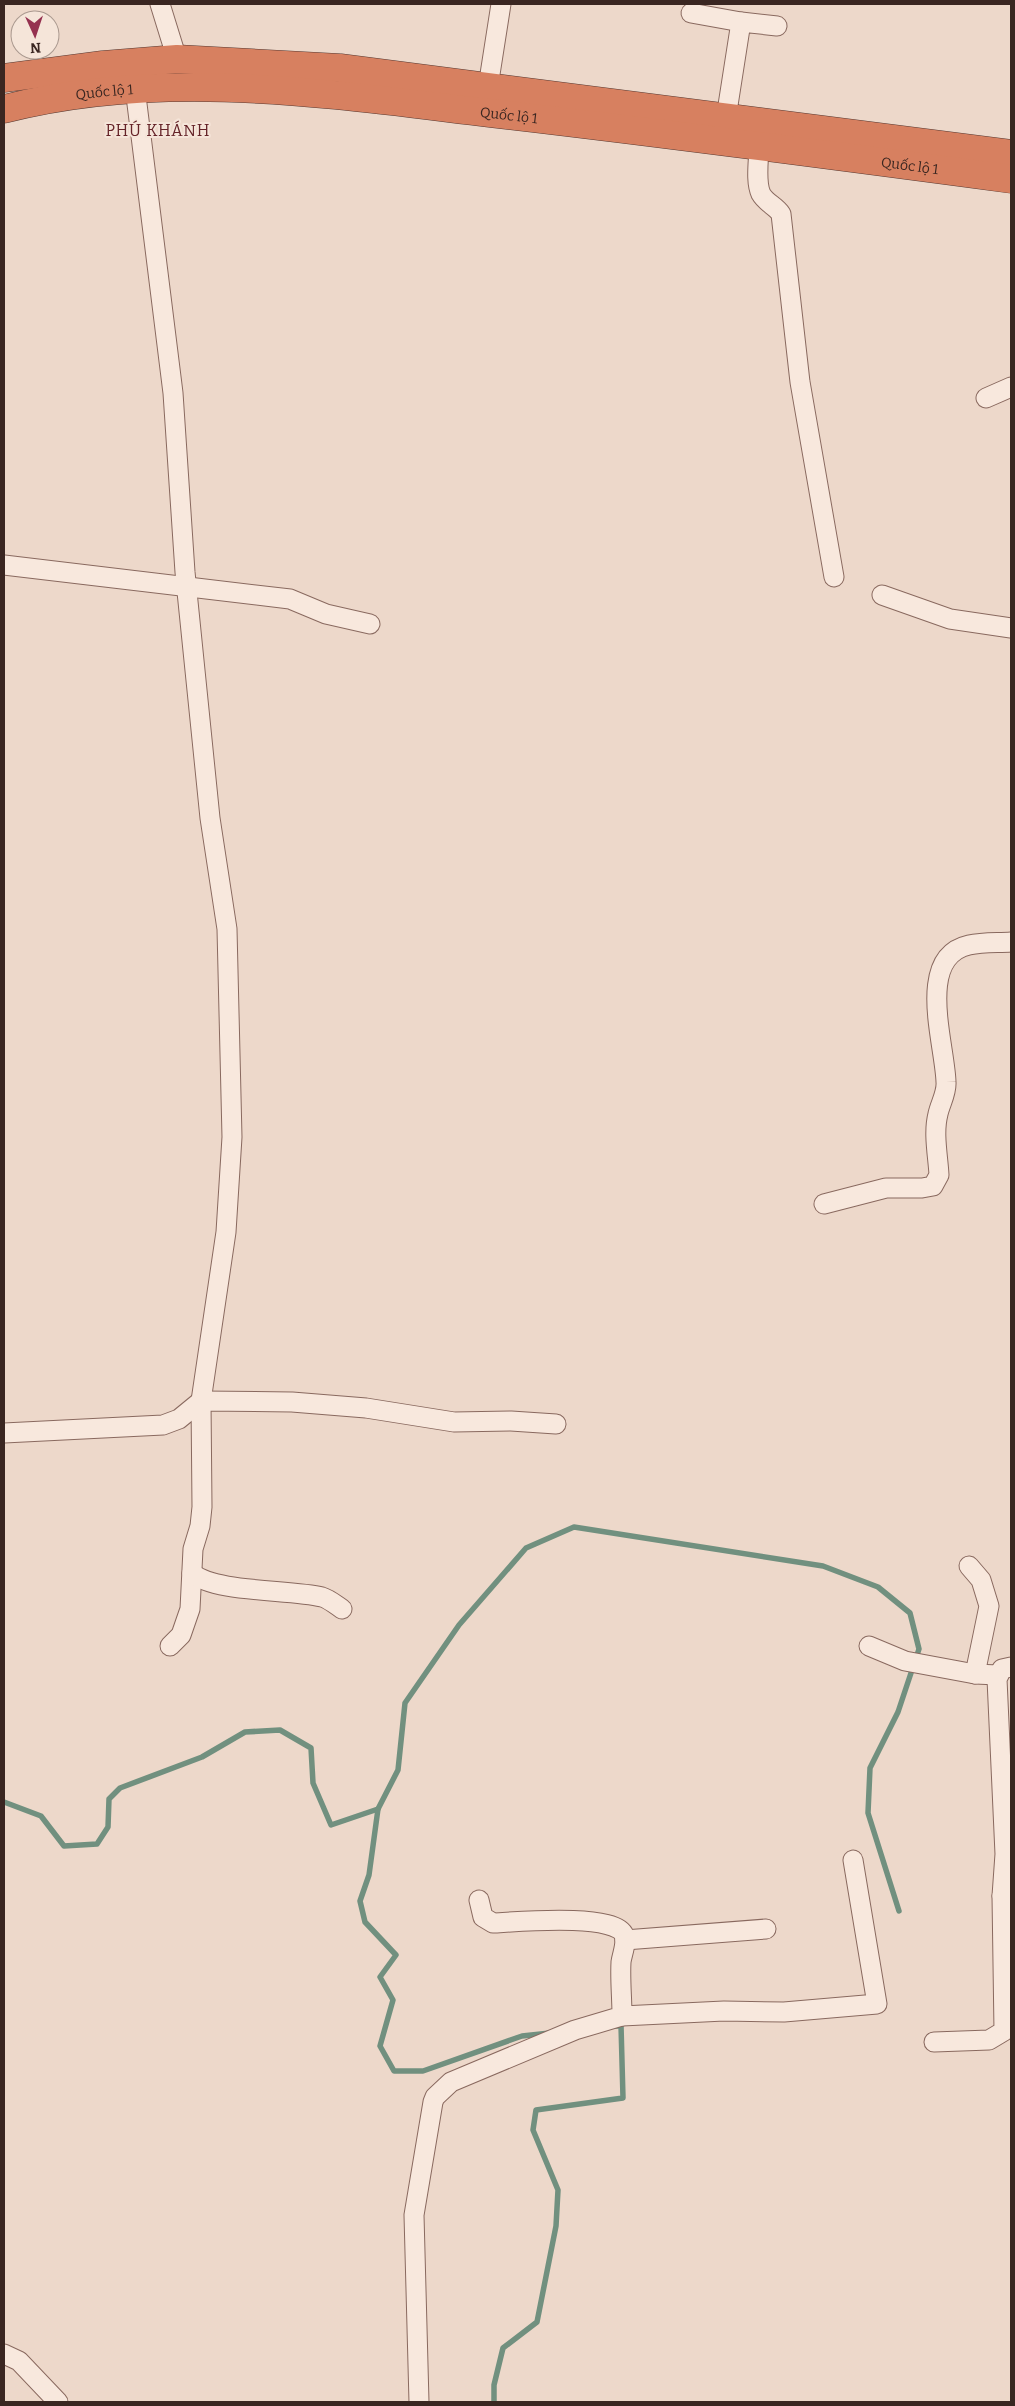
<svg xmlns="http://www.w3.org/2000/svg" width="1015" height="2406" viewBox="0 0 1015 2406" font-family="Bitter,serif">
	<rect width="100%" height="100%" fill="#edd8ca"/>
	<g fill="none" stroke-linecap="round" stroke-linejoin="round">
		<!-- stream -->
		<g stroke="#71907f" stroke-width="5.5">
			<polyline points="4,1802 41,1816 64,1846 97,1844 108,1827 109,1799 120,1788 202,1757 245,1732 280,1730 311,1748 313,1783 331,1825 378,1809 398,1770 405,1703 459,1625 526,1548 574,1527 823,1566 878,1587 910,1613 919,1649 898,1712 870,1768 868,1813 899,1911"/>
			<polyline points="378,1809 369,1875 360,1901 365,1922 396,1955 380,1977 393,2000 380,2046 394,2071 423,2071 522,2036 550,2033"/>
			<polyline points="494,2402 494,2385 503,2348 537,2322 556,2226 558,2190 533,2130 536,2110 623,2098 621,2025 616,2026"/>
		</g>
		<defs>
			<g id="minor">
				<polyline points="160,4 177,59"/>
				<polyline points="691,13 741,22"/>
				<polyline points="488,87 501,4"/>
				<polyline points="135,88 173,393 185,572 210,818 227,929 232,1137 226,1232 201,1401 202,1507 200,1526 193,1549 190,1609 181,1635 170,1646"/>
				<polyline points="726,118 741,22 777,26"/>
				<path d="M759 145C759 160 755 181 761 194 766 203 776 206 781 214L800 382 834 577"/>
				<polyline points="986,398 1011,387"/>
				<polyline points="4,565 290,599 326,614 370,624"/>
				<polyline points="882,595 950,619 1011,628"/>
				<path d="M824 1204 886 1188H922L933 1186 939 1175C938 1156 933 1133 938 1114 940 1104 947 1093 946 1082 945 1044 915 957 969 945 983 942 998 943 1011 942"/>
				<polyline points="4,1433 163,1425 179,1419 201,1401 292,1402 366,1408 454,1422 511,1421 556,1424"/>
				<polyline points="969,1566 981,1580 989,1606 975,1674"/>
				<path d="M192 1573C215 1593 290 1589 322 1597 329 1599 336 1605 342 1609"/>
				<polyline points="869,1646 905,1661 975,1674 998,1675"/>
				<polyline points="1011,1667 1002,1669 997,1679 1005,1854 1002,1896 1011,1896"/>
				<polyline points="625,1940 766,1929"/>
				<polyline points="622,2016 724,2011 784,2012 877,2004 853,1860"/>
				<polyline points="934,2042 989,2040 1004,2031 1002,1896"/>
				<polyline points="4,2354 19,2361 58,2402"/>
				<path d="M419 2402 414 2215 433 2102 435 2097 451 2082 575 2030 622 2016C622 1998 620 1980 621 1962 622 1954 627 1944 624 1935 616 1913 515 1922 493 1923L483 1917 479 1900"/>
			</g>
			<g id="highway">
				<polyline points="4,78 103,65 177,59 340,68 1011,154"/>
				<path id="s1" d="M4 109C164 68 329 94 490 113 664 133 838 156 1011 179"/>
			</g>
		</defs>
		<!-- minor casing -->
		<use href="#minor" stroke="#89695f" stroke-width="21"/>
		<!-- highway casing -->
		<use href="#highway" stroke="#573932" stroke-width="29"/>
		<!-- minor -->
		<use href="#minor" stroke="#f8e8dd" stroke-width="19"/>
		<!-- highway -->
		<use href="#highway" stroke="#d78060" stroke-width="28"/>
	</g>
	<g text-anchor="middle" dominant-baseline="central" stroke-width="4" stroke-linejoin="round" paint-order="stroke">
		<!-- street labels -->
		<g font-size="14" fill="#3a2621" stroke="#f5e5d9">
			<text stroke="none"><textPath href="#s1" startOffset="102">Quốc lộ 1</textPath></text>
			<text stroke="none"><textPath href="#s1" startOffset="508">Quốc lộ 1</textPath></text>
			<text stroke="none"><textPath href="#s1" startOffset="912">Quốc lộ 1</textPath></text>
		</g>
		<!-- quarter labels -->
		<g font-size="16" letter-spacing="1" fill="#652328" stroke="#f5e5d9">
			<text x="158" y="130">PHÚ KHÁNH</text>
		</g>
	</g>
	<!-- border -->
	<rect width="1015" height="2406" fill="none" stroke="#3a2621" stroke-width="10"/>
	<!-- north arrow -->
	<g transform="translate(35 35) rotate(177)"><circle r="24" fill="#f5e5d9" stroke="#aa998f"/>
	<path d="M0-4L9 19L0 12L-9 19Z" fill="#95314f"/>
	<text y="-8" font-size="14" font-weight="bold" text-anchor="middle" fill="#3a2621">N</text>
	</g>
</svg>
